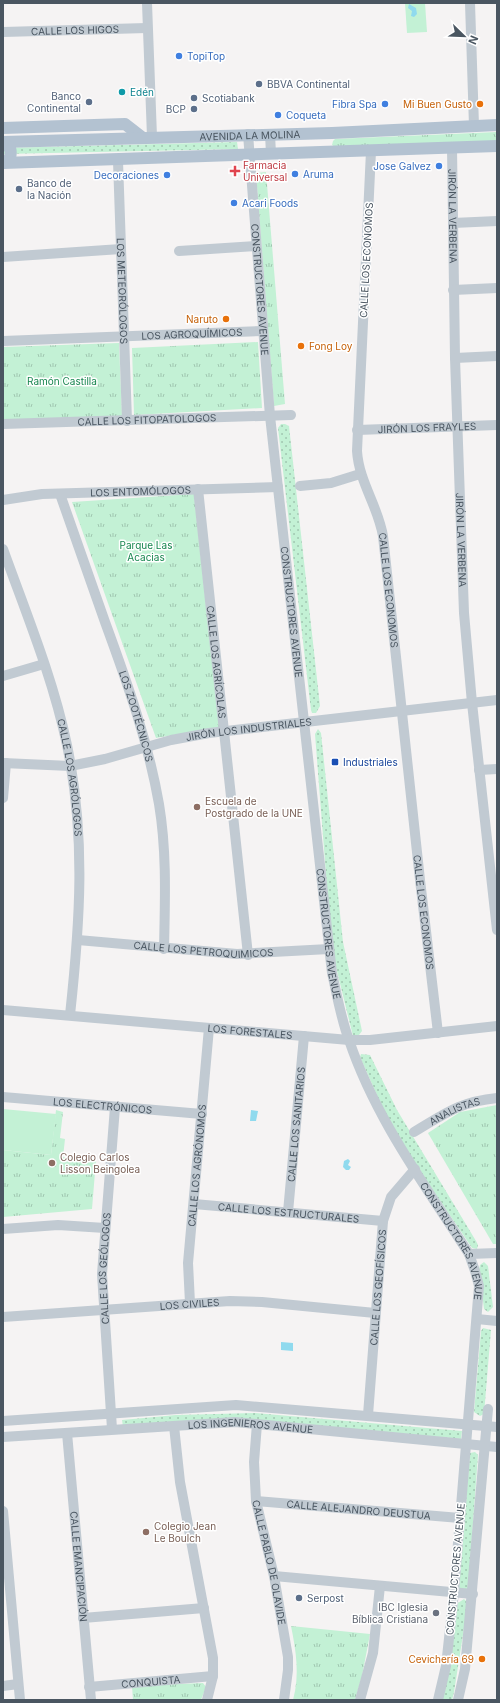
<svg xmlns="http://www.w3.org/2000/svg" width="500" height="1703" viewBox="0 0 500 1703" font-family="Inter,sans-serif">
	<defs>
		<pattern id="grass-dots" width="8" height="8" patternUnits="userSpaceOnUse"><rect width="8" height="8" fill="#c3f1d5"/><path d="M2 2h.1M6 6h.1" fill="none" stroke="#a0c6b0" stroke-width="1.8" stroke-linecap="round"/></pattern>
		<pattern id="park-tufts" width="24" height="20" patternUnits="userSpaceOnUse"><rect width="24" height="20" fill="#c3f1d5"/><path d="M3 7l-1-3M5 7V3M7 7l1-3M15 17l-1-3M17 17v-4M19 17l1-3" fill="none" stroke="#a0c6b0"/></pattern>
	</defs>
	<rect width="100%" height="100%" fill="#f5f3f3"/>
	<!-- grass -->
	<g fill="url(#grass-dots)">
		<polygon points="237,142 238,149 3,154 3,148"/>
		<polygon points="281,424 285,424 289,426 320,706 316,713 312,713 311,710 278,428"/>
		<polygon points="318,729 321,733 343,942 362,1031 359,1035 353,1036 332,951 315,734"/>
		<polygon points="361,1054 370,1055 397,1110 476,1241 478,1245 477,1249 472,1248 410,1156 384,1111 360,1057"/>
		<polygon points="484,1262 488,1266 493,1307 488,1312 484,1309 479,1270 480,1265"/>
		<polygon points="483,1328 491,1330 484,1414 480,1416 474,1412 481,1331"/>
		<polygon points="255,1413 462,1431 461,1439 254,1420 123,1427 122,1420 176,1415"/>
		<polygon points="475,1452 478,1455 468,1591 459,1589 470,1453"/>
		<polygon points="464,1599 468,1603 454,1692 452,1700 442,1700 458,1603"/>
	</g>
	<!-- park -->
	<g fill="url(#park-tufts)">
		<polygon points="497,132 497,141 335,147 332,145 333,141 335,139"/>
		<polygon points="266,172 285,404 274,406 256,173"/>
		<polygon points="258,342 262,408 134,415 132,348"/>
		<polygon points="119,343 122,416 3,420 3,347"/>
		<polygon points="194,494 219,727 156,738 72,502"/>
		<polygon points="497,1105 497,1244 493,1244 428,1133 460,1112"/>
		<polygon points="56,1110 63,1112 60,1138 65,1139 63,1157 96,1160 92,1209 3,1217 3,1150 51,1155"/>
		<path d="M291 1626 370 1634 362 1676 355 1700H293C300 1675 296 1651 291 1626Z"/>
		<polygon points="203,1683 206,1687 201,1700 133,1700 132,1686"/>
	</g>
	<!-- garden -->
	<g fill="#c3f1d5">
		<polygon points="405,3 425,3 427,32 407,33"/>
		<polygon points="3,1109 56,1114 51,1155 3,1150"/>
	</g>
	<!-- water -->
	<g fill="#90daee">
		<polygon points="409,4 416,8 417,14 414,17 411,16 412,11 408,8"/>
		<polygon points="251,1110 258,1111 256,1121 250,1121"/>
		<polygon points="348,1159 350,1161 348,1165 351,1167 349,1170 346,1170 343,1167 344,1161"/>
		<polygon points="281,1342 293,1343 293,1351 281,1350"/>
	</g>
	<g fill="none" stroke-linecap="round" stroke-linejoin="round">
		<!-- minor -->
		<g stroke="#c1cad2" stroke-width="10">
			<polyline points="147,3 152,137"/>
			<polyline points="470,3 474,126"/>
			<path id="s1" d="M3 32 147 28"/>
			<path id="s2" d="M248 134 270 416 332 973C337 995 341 1019 349 1040 375 1118 425 1185 469 1254L475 1271 479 1286 454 1592 446 1666 438 1700"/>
			<polyline points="270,134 271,154"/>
			<path id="s3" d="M452 148 455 358 464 613 472 703 497 930"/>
			<path id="s4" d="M371 151 357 451C359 482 378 506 383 536L420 880 438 1033"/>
			<path id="s5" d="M118 161 127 421"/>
			<polyline points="453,223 497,221"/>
			<polyline points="179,251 256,246"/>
			<polyline points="3,257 121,249"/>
			<polyline points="453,290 497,288"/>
			<path id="s6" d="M3 341 262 331"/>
			<polyline points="455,358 497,356"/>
			<path id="s7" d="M3 424 291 415"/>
			<path id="s8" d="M357 430 497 425"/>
			<polyline points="300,486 331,483 360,474"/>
			<path id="s9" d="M198 489 248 955"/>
			<path id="s10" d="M60 494C75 537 90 579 105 622 127 682 148 741 159 804 167 852 165 901 164 949"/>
			<path id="s11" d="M3 500 42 494 278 487"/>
			<path id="s12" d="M3 549C26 613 53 678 67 745 86 838 80 922 70 1015"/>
			<polyline points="3,676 44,664"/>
			<path id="s13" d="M3 763 70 766 105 759 171 740 209 733 497 700"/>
			<polyline points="479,770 497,769"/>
			<polyline points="3,798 6,763"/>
			<path id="s14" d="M78 940 237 954 329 949"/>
			<path id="s15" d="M3 1010 349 1040H370L497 1026"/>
			<path id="s16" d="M3 1097 202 1114"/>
			<path id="s17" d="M414 1132C446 1113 459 1102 497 1098"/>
			<path id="s18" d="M194 1204 383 1221"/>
			<path id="s19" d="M288 1212 304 1036"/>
			<polyline points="3,1229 58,1225 105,1228"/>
			<polyline points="469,1254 497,1253"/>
			<path id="s20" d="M190 1303 188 1263 209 1028"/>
			<path id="s21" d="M3 1317 230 1301 262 1302 375 1313"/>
			<polyline points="477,1319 497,1321"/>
			<path id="s22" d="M368 1415 383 1221 391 1197 415 1169"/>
			<polyline points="3,1421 236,1405 497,1427"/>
			<path id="s23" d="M257 1424 254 1462 256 1501 274 1576 288 1657V1670L284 1700"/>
			<polyline points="174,1426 180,1482 213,1658 213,1676 207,1700"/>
			<path id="s24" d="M112 1429 102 1274 115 1107"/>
			<path id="s25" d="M67 1433 91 1700"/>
			<path id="s26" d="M3 1437 235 1422 497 1447"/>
			<path id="s27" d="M256 1501 460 1518"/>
			<polyline points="3,1511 20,1700"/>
			<polyline points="274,1576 473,1594"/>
			<polyline points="83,1618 204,1608"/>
			<polyline points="3,1686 18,1684"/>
			<path id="s28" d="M89 1687 213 1676"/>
			<polyline points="360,1700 373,1653 380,1586"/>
			<polyline points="458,1700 465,1669 488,1409"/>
		</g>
		<!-- major -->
		<g stroke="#b3c2d1" stroke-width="12">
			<polyline points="3,128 125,124 143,138"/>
			<path id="s29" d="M3 142 332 133 497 125"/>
			<path d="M3 143 10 148C12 155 10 161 3 163"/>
			<polyline points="3,163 497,146"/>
		</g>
	</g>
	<!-- markers -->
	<g fill="#3f7fe0" stroke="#fff" stroke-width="1.5">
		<circle cx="179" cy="56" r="4"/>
		<circle cx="385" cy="104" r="4"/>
		<circle cx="278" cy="115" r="4"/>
		<circle cx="439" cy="166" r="4"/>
		<circle cx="295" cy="174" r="4"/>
		<circle cx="167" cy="175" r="4"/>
		<circle cx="234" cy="203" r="4"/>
	</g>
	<g fill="#5c6f8a" stroke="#fff" stroke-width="1.5">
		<circle cx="259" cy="84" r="4"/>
		<circle cx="194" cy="98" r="4"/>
		<circle cx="89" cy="102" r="4"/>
		<circle cx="194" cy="109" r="4"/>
		<circle cx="19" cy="189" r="4"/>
		<circle cx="299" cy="1598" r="4"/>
	</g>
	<circle fill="#0f9aa8" stroke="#fff" stroke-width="1.5" cx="122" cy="92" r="4"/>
	<g fill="#e8710a" stroke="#fff" stroke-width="1.5">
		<circle cx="480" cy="104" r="4"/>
		<circle cx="226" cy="319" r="4"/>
		<circle cx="301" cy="346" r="4"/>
		<circle cx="482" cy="1659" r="4"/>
	</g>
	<path fill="#e0444e" stroke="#fff" stroke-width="1.5" d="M233 165h4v4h4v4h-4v4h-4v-4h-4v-4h4z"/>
	<rect fill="#1a4fb4" stroke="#fff" stroke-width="1.5" x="331" y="758" width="8" height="8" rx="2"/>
	<g fill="#8d6e63" stroke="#fff" stroke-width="1.5">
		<circle cx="197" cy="807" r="4"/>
		<circle cx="52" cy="1163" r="4"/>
		<circle cx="146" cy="1532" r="4"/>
	</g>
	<circle fill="#6b7280" stroke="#fff" stroke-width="1.5" cx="436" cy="1613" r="4"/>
	<g text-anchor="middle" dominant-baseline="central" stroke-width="3" stroke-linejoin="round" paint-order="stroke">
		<!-- street labels -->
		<g font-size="10" fill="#4a5661" stroke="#fff">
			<text stroke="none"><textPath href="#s1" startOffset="72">CALLE LOS HIGOS</textPath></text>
			<text stroke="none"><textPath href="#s29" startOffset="247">AVENIDA LA MOLINA</textPath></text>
			<text stroke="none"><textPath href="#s3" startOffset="68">JIRÓN LA VERBENA</textPath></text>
			<text transform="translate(366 260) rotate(-87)">CALLE LOS ECONOMOS</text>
			<text stroke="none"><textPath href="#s2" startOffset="156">CONSTRUCTORES AVENUE</textPath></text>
			<text stroke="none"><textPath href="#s5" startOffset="130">LOS METEORÓLOGOS</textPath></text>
			<text stroke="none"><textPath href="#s6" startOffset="189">LOS AGROQUÍMICOS</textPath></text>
			<text stroke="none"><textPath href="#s7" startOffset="144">CALLE LOS FITOPATOLOGOS</textPath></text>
			<text stroke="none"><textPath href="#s8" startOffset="70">JIRÓN LOS FRAYLES</textPath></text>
			<text stroke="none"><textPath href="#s11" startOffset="138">LOS ENTOMÓLOGOS</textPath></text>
			<text stroke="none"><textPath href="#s3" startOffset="392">JIRÓN LA VERBENA</textPath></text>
			<text stroke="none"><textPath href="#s4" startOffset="444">CALLE LOS ECONOMOS</textPath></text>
			<text stroke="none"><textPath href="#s2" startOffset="480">CONSTRUCTORES AVENUE</textPath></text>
			<text stroke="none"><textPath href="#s9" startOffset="174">CALLE LOS AGRÍCOLAS</textPath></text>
			<text stroke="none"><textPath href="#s10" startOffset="235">LOS ZOOTÉCNICOS</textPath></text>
			<text stroke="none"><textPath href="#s13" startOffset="250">JIRÓN LOS INDUSTRIALES</textPath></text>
			<text stroke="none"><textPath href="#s12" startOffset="239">CALLE LOS AGRÓLOGOS</textPath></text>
			<text stroke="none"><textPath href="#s4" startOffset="768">CALLE LOS ECONOMOS</textPath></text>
			<text stroke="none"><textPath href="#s2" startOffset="804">CONSTRUCTORES AVENUE</textPath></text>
			<text stroke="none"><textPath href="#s14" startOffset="126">CALLE LOS PETROQUIMICOS</textPath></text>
			<text stroke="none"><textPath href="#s15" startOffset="248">LOS FORESTALES</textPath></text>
			<text stroke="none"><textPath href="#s16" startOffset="100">LOS ELECTRÓNICOS</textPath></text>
			<text stroke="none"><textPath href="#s17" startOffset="46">ANALISTAS</textPath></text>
			<text stroke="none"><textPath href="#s19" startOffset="88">CALLE LOS SANITARIOS</textPath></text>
			<text stroke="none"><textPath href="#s20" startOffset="138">CALLE LOS AGRÓNOMOS</textPath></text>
			<text stroke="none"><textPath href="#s18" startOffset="95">CALLE LOS ESTRUCTURALES</textPath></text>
			<text stroke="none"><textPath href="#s2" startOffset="1140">CONSTRUCTORES AVENUE</textPath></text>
			<text stroke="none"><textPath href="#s24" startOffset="161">CALLE LOS GEÓLOGOS</textPath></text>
			<text stroke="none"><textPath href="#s22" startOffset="128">CALLE LOS GEOFÍSICOS</textPath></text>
			<text stroke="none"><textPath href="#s21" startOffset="187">LOS CIVILES</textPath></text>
			<text stroke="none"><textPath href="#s26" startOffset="248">LOS INGENIEROS AVENUE</textPath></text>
			<text stroke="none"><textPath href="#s27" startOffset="103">CALLE ALEJANDRO DEUSTUA</textPath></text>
			<text stroke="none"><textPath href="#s23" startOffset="140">CALLE PABLO DE OLAVIDE</textPath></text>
			<text stroke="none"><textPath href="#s25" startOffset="134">CALLE EMANCIPACIÓN</textPath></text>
			<text transform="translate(455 1569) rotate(-85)">CONSTRUCTORES AVENUE</text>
			<text stroke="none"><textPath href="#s28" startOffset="62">CONQUISTA</textPath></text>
		</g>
		<!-- shop labels -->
		<g font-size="10" fill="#366cbe" stroke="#fff" text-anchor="start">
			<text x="187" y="56">TopiTop</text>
			<text x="377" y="104" text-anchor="end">Fibra Spa</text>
			<text x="286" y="115">Coqueta</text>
			<text x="431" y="166" text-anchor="end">Jose Galvez</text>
			<text x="303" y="174">Aruma</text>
			<text x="159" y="175" text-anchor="end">Decoraciones</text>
			<text x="242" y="203">Acari Foods</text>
		</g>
		<!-- service labels -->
		<g font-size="10" fill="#4e5e75" stroke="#fff" text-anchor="start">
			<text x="267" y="84">BBVA Continental</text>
			<text x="81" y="96" text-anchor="end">Banco<tspan x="81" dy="12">Continental</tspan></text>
			<text x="202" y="98">Scotiabank</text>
			<text x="186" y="109" text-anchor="end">BCP</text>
			<text x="27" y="183">Banco de<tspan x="27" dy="12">la Nación</tspan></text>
			<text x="307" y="1598">Serpost</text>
		</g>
		<!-- culture labels -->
		<g font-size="10" fill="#0d838f" stroke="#fff" text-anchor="start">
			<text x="130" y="92">Edén</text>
		</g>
		<!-- food labels -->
		<g font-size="10" fill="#c56008" stroke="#fff" text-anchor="end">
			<text x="472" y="104">Mi Buen Gusto</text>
			<text x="218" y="319">Naruto</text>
			<text x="309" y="346" text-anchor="start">Fong Loy</text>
			<text x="474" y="1659">Cevichería 69</text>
		</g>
		<!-- health labels -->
		<g font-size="10" fill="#be3a42" stroke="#fff" text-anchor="start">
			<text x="243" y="165">Farmacia<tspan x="243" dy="12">Universal</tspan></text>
		</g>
		<!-- park labels -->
		<g font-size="10" fill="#17864f" stroke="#fff">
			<text x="62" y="381">Ramón Castilla</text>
			<text x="146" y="545">Parque Las<tspan x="146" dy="12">Acacias</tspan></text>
		</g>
		<!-- transit labels -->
		<g font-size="10" fill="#164399" stroke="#fff" text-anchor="start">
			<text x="343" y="762">Industriales</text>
		</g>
		<!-- education labels -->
		<g font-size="10" fill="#785e54" stroke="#fff" text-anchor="start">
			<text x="205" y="801">Escuela de<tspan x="205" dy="12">Postgrado de la UNE</tspan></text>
			<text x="60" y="1157">Colegio Carlos<tspan x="60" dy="12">Lisson Beingolea</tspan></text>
			<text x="154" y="1526">Colegio Jean<tspan x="154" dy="12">Le Boulch</tspan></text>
		</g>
		<!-- worship labels -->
		<g font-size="10" fill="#5b616d" stroke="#fff" text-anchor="end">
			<text x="428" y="1607">IBC Iglesia<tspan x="428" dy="12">Bíblica Cristiana</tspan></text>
		</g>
	</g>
	<!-- border -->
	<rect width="500" height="1703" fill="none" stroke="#4a5661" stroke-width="8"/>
	<!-- north arrow -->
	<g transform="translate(464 36) rotate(113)" stroke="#ffffff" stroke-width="3" paint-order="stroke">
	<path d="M0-3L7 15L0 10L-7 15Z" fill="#4a5661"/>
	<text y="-6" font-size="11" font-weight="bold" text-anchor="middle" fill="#4a5661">N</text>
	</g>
</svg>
